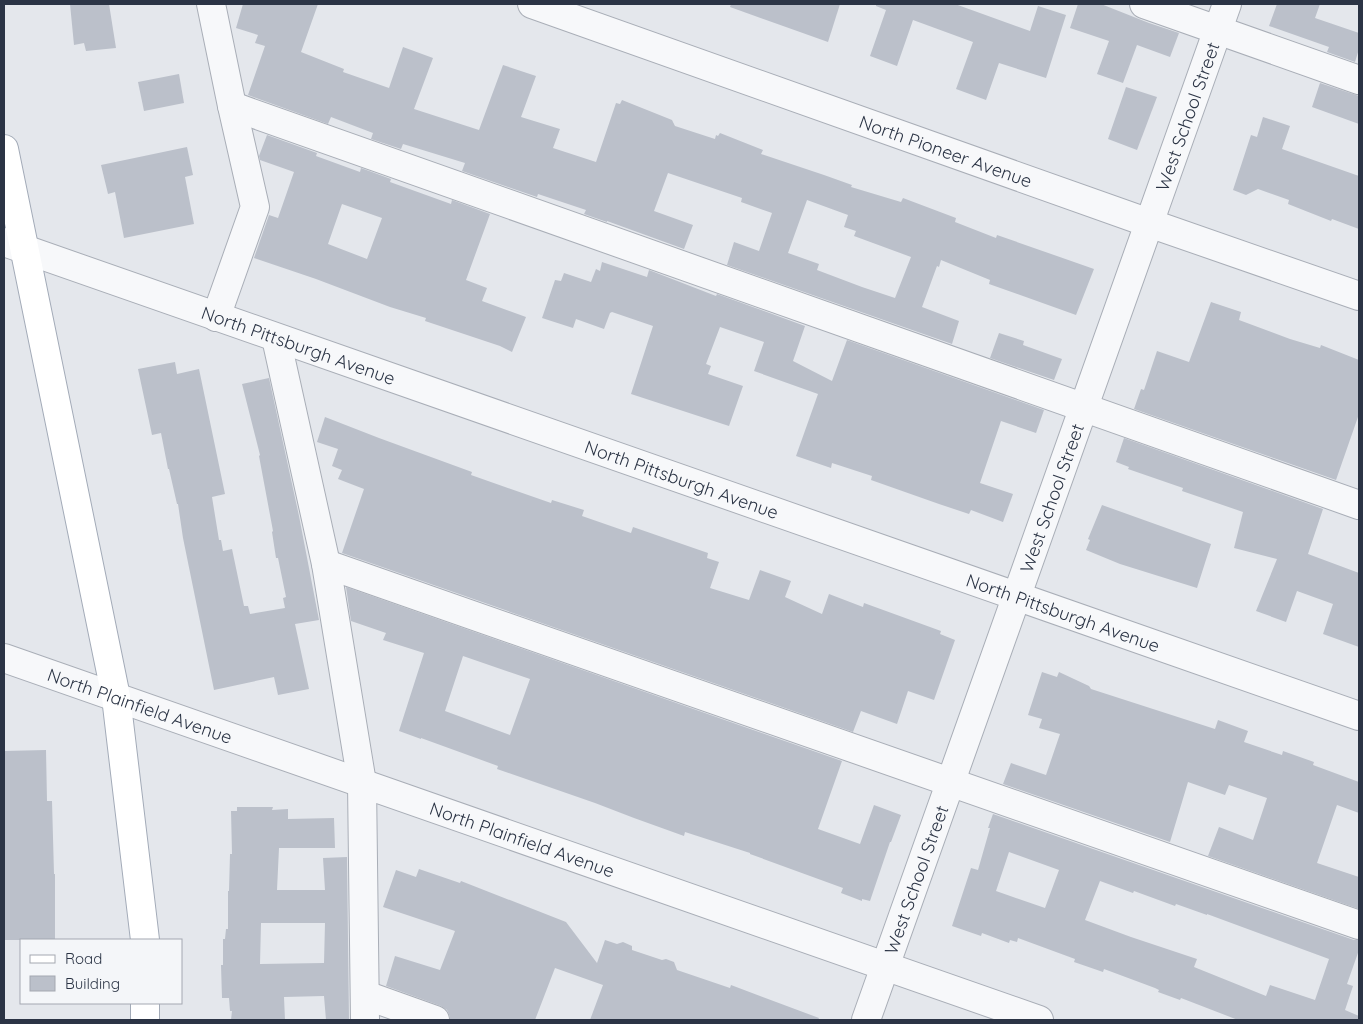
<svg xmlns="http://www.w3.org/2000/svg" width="1363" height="1024" viewBox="0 0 1363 1024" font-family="Quicksand,sans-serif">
	<rect width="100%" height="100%" fill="#e4e7ec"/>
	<!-- building -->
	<g fill="#bbc0ca" fill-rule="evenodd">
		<polygon points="70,4 109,4 116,48 86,51 84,43 74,45"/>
		<path d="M243 4H318L301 52 344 69 343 72 389 88 403 47 433 58 414 109 479 130 503 65 536 76 521 117 560 129 553 148 596 162 616 103 620 104 622 100 672 120 675 126 715 139 716 135 718 136 720 133 763 150 761 154 824 175 852 185 851 187 901 202 903 198 956 218 955 222 996 238 997 235 1094 269 1076 315 989 284 990 280 941 260 939 267 937 266 922 307 959 321 952 344 727 265 734 242 759 251 772 213 741 202 742 198 668 173 654 211 693 225 684 249 607 221V222L584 214 586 210 538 194 537 197 462 171 465 163 403 144 401 149 371 139 373 133 331 117 328 124 248 95 265 46 255 43 258 35 236 28ZM807 200 848 215 844 227 856 231 854 236 911 257 895 298 862 287 817 270 819 264 788 253Z"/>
		<polygon points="731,4 840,4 828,42 730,7"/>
		<polygon points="876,4 955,4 1030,31 1038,6 1066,15 1046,78 999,63 986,100 956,89 973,42 913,20 897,66 870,56 886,10 876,6"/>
		<polygon points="1078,4 1101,4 1149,23 1179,33 1170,57 1137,45 1123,83 1097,74 1109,41 1070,28"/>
		<polygon points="1277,4 1320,4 1315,18 1359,33 1359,49 1355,62 1327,52 1329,47 1269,26"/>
		<polygon points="179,74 184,103 144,111 138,82"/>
		<polygon points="1320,83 1359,96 1359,124 1312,107"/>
		<polygon points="1126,87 1157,97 1137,150 1108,139"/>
		<polygon points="1263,117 1290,126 1282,149 1359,176 1359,229 1332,219 1331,221 1288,204 1289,200 1258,189 1246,195 1233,190 1251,135 1257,137"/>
		<path d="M267 135 317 153 316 156 360 172 361 168 391 179 390 182 451 204 452 200 490 214 466 280 487 288 482 301 526 317 512 352 500 346 425 321 426 318 390 307 316 279 254 258 269 215 278 218 294 172 260 160 259 156ZM342 204 382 218 367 259 328 244Z"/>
		<polygon points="187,147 193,175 185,177 194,224 124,238 115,192 108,194 101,165"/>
		<polygon points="602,262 647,277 649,270 716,296 717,294 805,326 793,361 832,381 847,340 1044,410 1036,433 1001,421 980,483 1013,494 1003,522 971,510 969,514 939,504 871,480 872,476 832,463 831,468 796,456 818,394 754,371 764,342 720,327 706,364 711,366 708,374 743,386 729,426 631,394 653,326 612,312 610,313 604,329 576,319 573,328 542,318 555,280 561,281 564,273 591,282 596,269 600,271"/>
		<polygon points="1211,302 1241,312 1239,320 1290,339 1320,348 1321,345 1359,360 1359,414 1336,480 1134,409 1141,389 1144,390 1157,351 1189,362"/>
		<polygon points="999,333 1024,341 1023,345 1062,359 1054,380 990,358"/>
		<polygon points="175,362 177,374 199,369 225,494 212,497 219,540 221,540 223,551 232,549 244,606 248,606 250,614 285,608 283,598 286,597 278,558 276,558 272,532 273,531 259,456 260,455 242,384 269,378 299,516 319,620 295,624 309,689 278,695 274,677 214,690 183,538 178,504 177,504 169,469 168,469 161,433 152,435 138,369"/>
		<polygon points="325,417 379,438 472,472 471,475 551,503 552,500 584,510 582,516 631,533 633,527 708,553 707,558 719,562 710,588 749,600 760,570 791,581 785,597 822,614 829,594 863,607 864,603 941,631 940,634 955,640 934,700 908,691 897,724 861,711 853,732 342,553 364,489 338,479 342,470 332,466 338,449 317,442"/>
		<polygon points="1124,438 1323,509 1308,554 1359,573 1359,647 1323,634 1333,604 1297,591 1286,622 1256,611 1277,559 1234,548 1243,512 1182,491 1183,488 1128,469 1129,467 1116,462"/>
		<polygon points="1102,505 1211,544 1197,588 1120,564 1086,550 1090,540 1088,539"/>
		<path d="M346 587 842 761 818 829 860 844 874 805 901 815 891 842H890L870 901 862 899V901L841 893 843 888 750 854V853L685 832 684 836 634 818 595 803 497 769 498 766 421 738V739L399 731 424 653 383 640 386 633 351 621ZM463 656 530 679 510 735 445 711Z"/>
		<polygon points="1042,672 1057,677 1059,672 1089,686 1091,689 1215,729 1218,720 1248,731 1244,742 1282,755 1283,751 1314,762 1313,765 1359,782 1359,813 1337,805 1317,863 1359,877 1359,909 1208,856 1219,827 1253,840 1267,798 1229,785 1225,795 1188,782 1170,842 1003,784 1011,763 1046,775 1060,734 1039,728 1042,719 1028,715"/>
		<polygon points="46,750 47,801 52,801 54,874 55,874 55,940 4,940 4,873 5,873 4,751"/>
		<path d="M237 807H273L272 810 288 809V819L334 818 335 848H279L277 890H325L323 858 347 857 349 1020H326L324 996 284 997 285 1020H231L232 1011H230L229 998H222L221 965H223V939H225L226 929H228V891H229L230 854H232L231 811H237ZM261 923H325L324 963 260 964Z"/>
		<path d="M993 814 1354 940H1359V950L1347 984 1353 986 1345 1010 1359 1016V1020H1238L1181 998 1180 1000 1158 992 1159 990 1155 988 1104 969 1103 972 1074 962 1075 959 1018 938 1017 942 1010 940 1009 943 982 933 981 936 952 926 971 868 978 870 990 828H988ZM1009 852 1059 870 1045 908 996 891ZM1100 881 1133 893 1134 891 1175 906 1176 904 1207 915V914L1329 959 1315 1000 1270 985 1266 996 1194 967 1197 959 1131 937 1085 920Z"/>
		<polygon points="419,869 460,883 461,881 566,922 597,963 605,940 617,944 623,942 632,946 632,950 662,960 666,959 674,962 677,970 730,988 731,985 819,1018 818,1020 590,1020 603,985 555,968 535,1020 450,1020 450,1017 447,1010 441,1006 386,986 395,956 440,970 455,931 383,907 396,870 416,877"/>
	</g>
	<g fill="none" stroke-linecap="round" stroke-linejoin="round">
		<defs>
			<g id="minor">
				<polyline points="211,4 232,106 255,207 216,317"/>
				<path id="s1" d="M532 4 1149 223 1359 296"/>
				<polyline points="1144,4 1359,80"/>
				<polyline points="232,106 1359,505"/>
				<path id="s2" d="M4 242 1359 716"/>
				<polyline points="276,338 326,564 362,783 365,1020"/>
				<polyline points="326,564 1359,925"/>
				<path id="s3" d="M4 658 1039 1020"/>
				<polyline points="365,995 435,1020"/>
				<path id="s4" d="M866 1020 1227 4"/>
			</g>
			<g id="major">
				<polyline points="4,149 116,697 145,940"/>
				<polyline points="145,1020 145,1003"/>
			</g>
		</defs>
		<!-- minor casing -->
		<use href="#minor" stroke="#a9aeb7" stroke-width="30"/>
		<!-- major casing -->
		<use href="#major" stroke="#a3abb8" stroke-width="30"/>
		<!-- minor -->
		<use href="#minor" stroke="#f7f8fa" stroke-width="28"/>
		<!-- major -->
		<use href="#major" stroke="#fff" stroke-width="28"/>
	</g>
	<g text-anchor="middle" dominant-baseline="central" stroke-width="4" stroke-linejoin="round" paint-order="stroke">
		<!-- street labels -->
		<g font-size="18" fill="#2b3445" stroke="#f4f6f9">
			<text stroke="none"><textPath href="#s4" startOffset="959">West School Street</textPath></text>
			<text stroke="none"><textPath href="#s1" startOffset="439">North Pioneer Avenue</textPath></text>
			<text stroke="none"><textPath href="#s2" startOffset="312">North Pittsburgh Avenue</textPath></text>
			<text stroke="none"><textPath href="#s2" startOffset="718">North Pittsburgh Avenue</textPath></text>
			<text stroke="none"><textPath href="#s4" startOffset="554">West School Street</textPath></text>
			<text stroke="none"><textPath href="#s2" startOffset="1122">North Pittsburgh Avenue</textPath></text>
			<text stroke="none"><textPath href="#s3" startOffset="144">North Plainfield Avenue</textPath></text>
			<text stroke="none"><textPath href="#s3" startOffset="549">North Plainfield Avenue</textPath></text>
			<text stroke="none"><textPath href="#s4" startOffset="149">West School Street</textPath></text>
		</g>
	</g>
	<!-- border -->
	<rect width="1363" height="1024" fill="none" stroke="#2b3445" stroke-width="10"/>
	<!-- legend -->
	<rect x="20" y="939" width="162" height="65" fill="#f4f6f9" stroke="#a4a8b1"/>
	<rect x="30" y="955" width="25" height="8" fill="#ffffff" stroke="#a4a8b1"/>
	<text x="65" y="964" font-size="15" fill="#2b3445">Road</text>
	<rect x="30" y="976" width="25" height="15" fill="#bbc0ca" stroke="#a4a8b1"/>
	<text x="65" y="989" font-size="15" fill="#2b3445">Building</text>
</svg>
